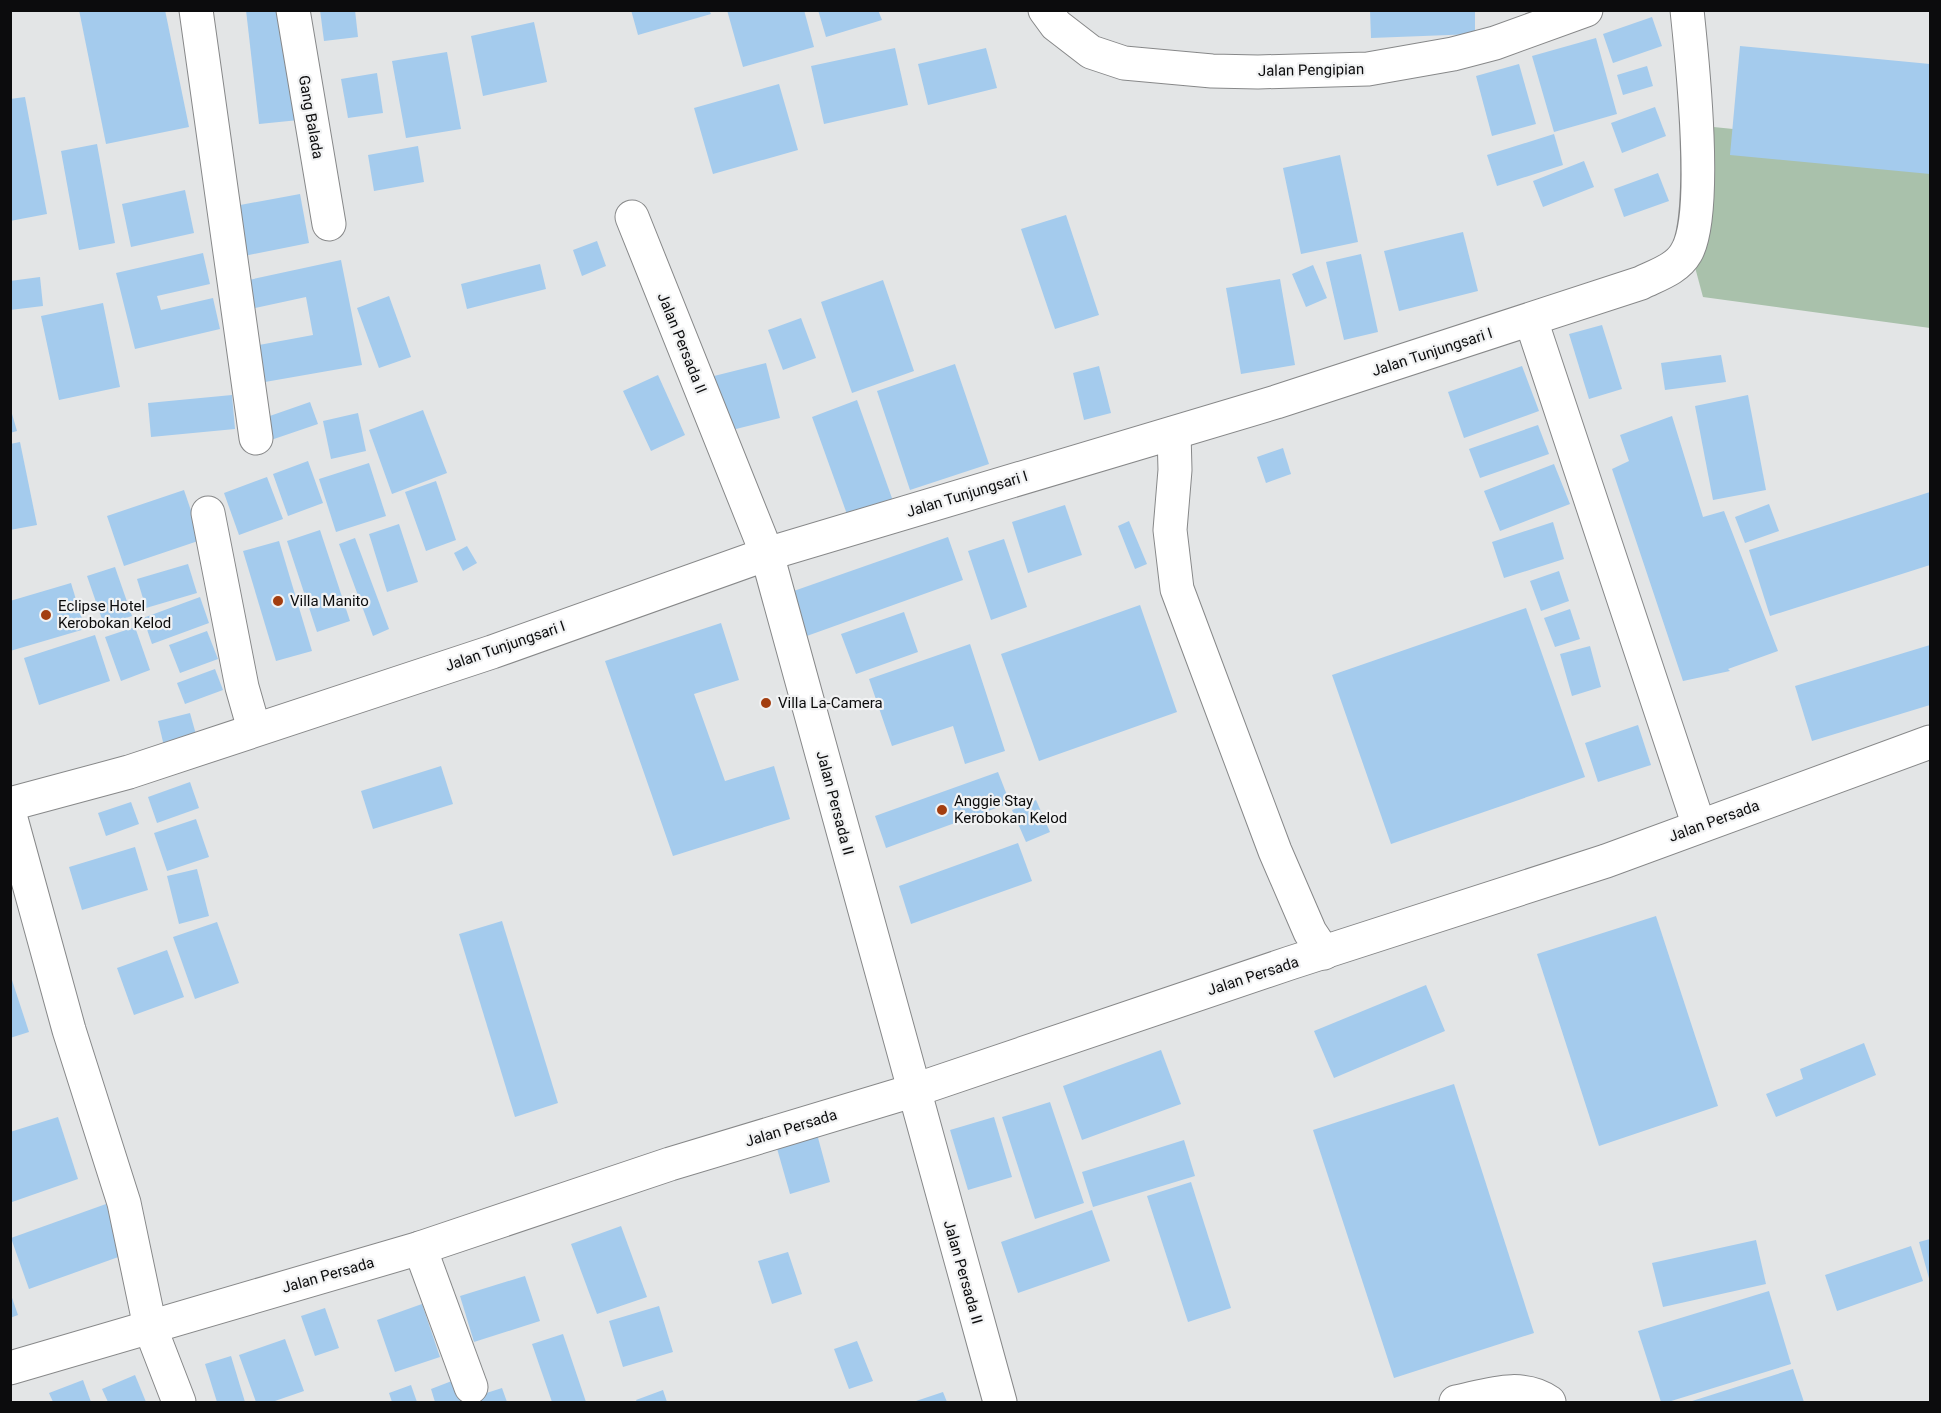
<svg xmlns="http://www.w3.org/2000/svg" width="1941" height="1413" viewBox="0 0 1941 1413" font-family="Roboto,sans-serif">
	<rect width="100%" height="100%" fill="#e3e5e6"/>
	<!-- green -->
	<polygon fill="#a9c1ab" points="1684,124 1930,149 1930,328 1703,297 1685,230"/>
	<!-- building -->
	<g fill="#a4cbed">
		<polygon points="79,10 165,10 189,127 106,144"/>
		<polygon points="246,10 285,10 299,120 259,124"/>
		<polygon points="320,10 355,10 358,37 324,41"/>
		<polygon points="631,10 709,10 711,14 638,35"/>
		<polygon points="727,10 804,10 814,47 743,67"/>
		<polygon points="818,10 878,10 882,20 826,37"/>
		<polygon points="1370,10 1475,10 1475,34 1371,38"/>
		<polygon points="1652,17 1662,46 1613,63 1603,34"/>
		<polygon points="534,22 547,82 483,96 471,36"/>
		<polygon points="1596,38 1617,114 1554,132 1532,56"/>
		<polygon points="1740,46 1930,64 1930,174 1730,155"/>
		<polygon points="895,48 908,105 824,124 811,66"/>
		<polygon points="986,48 997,88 928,105 918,64"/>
		<polygon points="447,52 461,129 406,138 392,61"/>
		<polygon points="1519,64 1536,124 1492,136 1476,76"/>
		<polygon points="1647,66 1653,86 1623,95 1617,75"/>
		<polygon points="377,73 383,113 348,118 341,79"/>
		<polygon points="779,84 798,150 713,174 694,108"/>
		<polygon points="25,97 47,214 10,221 10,99"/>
		<polygon points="1655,107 1666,136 1622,153 1611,123"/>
		<polygon points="1554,134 1563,165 1497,186 1487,155"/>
		<polygon points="97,144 115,243 79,250 61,151"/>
		<polygon points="418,146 424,182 374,191 368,155"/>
		<polygon points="1340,155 1358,242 1301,254 1283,168"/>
		<polygon points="1584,161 1594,187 1543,207 1533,181"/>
		<polygon points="1658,173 1669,201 1624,217 1614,189"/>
		<polygon points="185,190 194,233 131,247 122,204"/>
		<polygon points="300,194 309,243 244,256 235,206"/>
		<polygon points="1066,215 1099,315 1055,329 1021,229"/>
		<polygon points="1463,232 1478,291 1399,311 1384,251"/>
		<polygon points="597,241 606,266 582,276 573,250"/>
		<polygon points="203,253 210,284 157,296 161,310 213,298 220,329 135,349 116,273"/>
		<polygon points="1361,254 1378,332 1344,340 1326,262"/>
		<polygon points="341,260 362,365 265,382 259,345 313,335 306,297 250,309 244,281"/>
		<polygon points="540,264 546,289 467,309 461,284"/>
		<polygon points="1313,265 1327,298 1306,307 1292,274"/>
		<polygon points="40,277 43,306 10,310 10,281"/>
		<polygon points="1280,279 1295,365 1241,374 1226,288"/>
		<polygon points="883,280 914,371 852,393 821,302"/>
		<polygon points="389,296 411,357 379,368 357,308"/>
		<polygon points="103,303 120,387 59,400 41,316"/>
		<polygon points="801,318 816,358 783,370 768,330"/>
		<polygon points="1602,325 1622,389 1589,399 1569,334"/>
		<polygon points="1721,355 1726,382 1665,390 1661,363"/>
		<polygon points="766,363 780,418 724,432 710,377"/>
		<polygon points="955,364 989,464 910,490 877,391"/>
		<polygon points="1099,366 1111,413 1084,420 1073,373"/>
		<polygon points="1522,366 1539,411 1464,438 1448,392"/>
		<polygon points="658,375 685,435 651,451 623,391"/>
		<polygon points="232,395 235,429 151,437 148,403"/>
		<polygon points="1748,395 1766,490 1713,500 1695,406"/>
		<polygon points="857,400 893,501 848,517 812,417"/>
		<polygon points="310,402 318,424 271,440 264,418"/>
		<polygon points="10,407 17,431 10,433"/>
		<polygon points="423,410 447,473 392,494 369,430"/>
		<polygon points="358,413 366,451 331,459 323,421"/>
		<polygon points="1672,416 1703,517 1724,511 1778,651 1728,669 1730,671 1683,681 1612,469 1629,461 1620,435"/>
		<polygon points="1538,425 1549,454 1480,478 1469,449"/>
		<polygon points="20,442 37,525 10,530 10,444"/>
		<polygon points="1283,448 1291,474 1266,483 1257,457"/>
		<polygon points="308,461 323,503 288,516 273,474"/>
		<polygon points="369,463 386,516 336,532 319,479"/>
		<polygon points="1554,464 1570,504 1500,531 1484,491"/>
		<polygon points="267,477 283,519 239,535 224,493"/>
		<polygon points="436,481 456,540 426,551 405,492"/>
		<polygon points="184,490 201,540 124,566 107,516"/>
		<polygon points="1930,492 1930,565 1770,616 1749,550"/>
		<polygon points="1769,504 1779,531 1745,543 1735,517"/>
		<polygon points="1065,505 1082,555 1028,573 1012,522"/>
		<polygon points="1129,521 1147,564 1135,569 1118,526"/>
		<polygon points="1553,522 1564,559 1504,578 1492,542"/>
		<polygon points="399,524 418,582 387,592 369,534"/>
		<polygon points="320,530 350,621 317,632 287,541"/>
		<polygon points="948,537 963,580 804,637 788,593"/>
		<polygon points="355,538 389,629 373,636 339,544"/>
		<polygon points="1004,539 1027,607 991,620 968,551"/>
		<polygon points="279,541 312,651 276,661 243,551"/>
		<polygon points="467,546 477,563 463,571 454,553"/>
		<polygon points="188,564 197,593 146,608 137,579"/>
		<polygon points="115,567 132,616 104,625 87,576"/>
		<polygon points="1559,571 1569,601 1541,611 1530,581"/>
		<polygon points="71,583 85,629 10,651 10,601"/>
		<polygon points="200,597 209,623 152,644 143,618"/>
		<polygon points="1140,605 1177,712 1039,761 1001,654"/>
		<polygon points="1526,608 1585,777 1391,844 1332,675"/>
		<polygon points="1570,609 1580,639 1555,647 1544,618"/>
		<polygon points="904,612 918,652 856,674 841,634"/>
		<polygon points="721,623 739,680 694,694 725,781 774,766 790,819 673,856 605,661"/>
		<polygon points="135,627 150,670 121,681 105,637"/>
		<polygon points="207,631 218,659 180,673 169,645"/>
		<polygon points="95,635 110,681 39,705 24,658"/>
		<polygon points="970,644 1005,751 965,764 953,726 892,746 869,679"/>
		<polygon points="1930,645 1930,705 1812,741 1795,686"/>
		<polygon points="1590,646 1601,687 1572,696 1560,654"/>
		<polygon points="215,669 223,690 185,704 177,683"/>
		<polygon points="190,713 197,738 164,746 158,721"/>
		<polygon points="1638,725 1651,765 1598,782 1585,743"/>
		<polygon points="441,766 453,804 373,829 361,791"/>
		<polygon points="998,772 1010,803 886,848 875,816"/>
		<polygon points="190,782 199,808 157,823 148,797"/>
		<polygon points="1036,800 1050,832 1026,842 1012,810"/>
		<polygon points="131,802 139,824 106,836 98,813"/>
		<polygon points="196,819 209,857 167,871 154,833"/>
		<polygon points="1018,843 1032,881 911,924 899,886"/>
		<polygon points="135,847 148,890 82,910 69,867"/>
		<polygon points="197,869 209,916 179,924 167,876"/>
		<polygon points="1656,916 1718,1106 1599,1146 1537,954"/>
		<polygon points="502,921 558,1103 515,1117 459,934"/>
		<polygon points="217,922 239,983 195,999 173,937"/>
		<polygon points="167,950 184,997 134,1015 117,968"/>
		<polygon points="10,974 29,1032 10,1038"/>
		<polygon points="1426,985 1445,1031 1334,1078 1314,1031"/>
		<polygon points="1864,1043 1876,1075 1776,1117 1766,1094 1803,1079 1800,1069"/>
		<polygon points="1161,1050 1181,1104 1082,1140 1063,1086"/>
		<polygon points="1454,1084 1534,1333 1394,1378 1313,1130"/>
		<polygon points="1050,1102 1084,1203 1035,1219 1002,1117"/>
		<polygon points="58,1117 78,1179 12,1202 10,1132"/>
		<polygon points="994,1117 1012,1177 968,1190 950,1130"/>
		<polygon points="817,1134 830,1182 790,1194 776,1145"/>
		<polygon points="1184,1140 1195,1176 1093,1207 1082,1172"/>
		<polygon points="1191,1182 1231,1308 1188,1322 1147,1196"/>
		<polygon points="106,1204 124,1255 29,1289 11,1238"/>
		<polygon points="1092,1210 1110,1261 1018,1293 1001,1242"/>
		<polygon points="621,1226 647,1297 597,1314 571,1244"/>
		<polygon points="1930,1239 1930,1282 1919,1242"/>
		<polygon points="1756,1240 1766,1284 1663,1307 1652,1263"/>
		<polygon points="1911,1246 1923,1281 1837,1311 1825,1275"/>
		<polygon points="788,1252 802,1294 772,1304 758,1261"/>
		<polygon points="525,1276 540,1321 474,1342 460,1296"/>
		<polygon points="1769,1291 1791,1364 1668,1402 1661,1402 1638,1331"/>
		<polygon points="10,1292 18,1315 10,1318"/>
		<polygon points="422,1304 440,1357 395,1372 377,1320"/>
		<polygon points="659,1306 673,1352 623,1367 609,1321"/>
		<polygon points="325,1308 339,1348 315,1356 301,1316"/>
		<polygon points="563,1334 586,1402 552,1402 532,1344"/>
		<polygon points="285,1339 304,1391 272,1402 256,1402 239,1355"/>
		<polygon points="857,1341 873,1381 849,1389 834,1349"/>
		<polygon points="231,1356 245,1402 217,1402 205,1364"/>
		<polygon points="1793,1369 1804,1402 1689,1402"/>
		<polygon points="135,1375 146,1402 108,1402 102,1389"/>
		<polygon points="457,1379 465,1402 435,1402 431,1389"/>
		<polygon points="83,1380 91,1402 53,1402 49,1393"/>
		<polygon points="411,1385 417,1402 392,1402 389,1393"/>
		<polygon points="502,1388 507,1402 479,1402 477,1396"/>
		<polygon points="663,1390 667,1402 637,1402 636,1400"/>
		<polygon points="943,1392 947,1402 913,1402"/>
	</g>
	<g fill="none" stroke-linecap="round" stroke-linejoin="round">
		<defs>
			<g id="minor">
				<polyline points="196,10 256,438"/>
				<polyline points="293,10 329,224"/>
				<polyline points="1045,10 1056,25 1091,52 1124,63 1212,71 1258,72 1368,69 1453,54 1495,43 1586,10"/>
				<polyline points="632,217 767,554 1000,1402"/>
				<polyline points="1531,320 1699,826"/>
				<polyline points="1174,433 1175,470 1170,530 1177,589 1275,851 1310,932 1324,953"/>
				<polyline points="208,513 242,687 254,729"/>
				<path d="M10 804 129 772 492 652 767 554 1276 402 1641 283C1657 275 1677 269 1686 253 1709 216 1692 57 1687 10"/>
				<polyline points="10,815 69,1030 124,1203 150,1327 179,1402"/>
				<polyline points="420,1248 471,1387"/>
				<polyline points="10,1368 420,1248 670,1164 912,1091 1290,963 1606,861 1930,742"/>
				<path d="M1456 1402C1486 1396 1521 1382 1549 1402"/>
			</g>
		</defs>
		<!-- minor casing -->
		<use href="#minor" stroke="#878889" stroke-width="35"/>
		<!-- minor -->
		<use href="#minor" stroke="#fff" stroke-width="33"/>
	</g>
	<!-- markers -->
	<g fill="#a33e10" stroke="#f1f2f3" stroke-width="2">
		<circle cx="278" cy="601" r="6"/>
		<circle cx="46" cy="615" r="6"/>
		<circle cx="766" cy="703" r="6"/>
		<circle cx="942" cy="810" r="6"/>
	</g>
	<g text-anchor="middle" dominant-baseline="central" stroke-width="4.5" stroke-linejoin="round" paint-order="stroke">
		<!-- street labels -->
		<g font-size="15" fill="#0c0c0d" stroke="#f1f2f3">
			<text transform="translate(1311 70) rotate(-1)">Jalan Pengipian</text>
			<text transform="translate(311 117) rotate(80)">Gang Balada</text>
			<text transform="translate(682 343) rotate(68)">Jalan Persada II</text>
			<text transform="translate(1432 352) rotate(-18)">Jalan Tunjungsari I</text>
			<text transform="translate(967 494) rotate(-17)">Jalan Tunjungsari I</text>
			<text transform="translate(505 646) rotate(-19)">Jalan Tunjungsari I</text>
			<text transform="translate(835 803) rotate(75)">Jalan Persada II</text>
			<text transform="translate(1714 821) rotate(-20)">Jalan Persada</text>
			<text transform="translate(1253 976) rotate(-18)">Jalan Persada</text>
			<text transform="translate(791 1128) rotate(-17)">Jalan Persada</text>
			<text transform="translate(963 1272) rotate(74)">Jalan Persada II</text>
			<text transform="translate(328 1275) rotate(-16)">Jalan Persada</text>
		</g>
		<!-- poi labels -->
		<g font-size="15" fill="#0c0c0d" stroke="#f1f2f3" text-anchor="start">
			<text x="290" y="601">Villa Manito</text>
			<text x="58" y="606">Eclipse Hotel<tspan x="58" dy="17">Kerobokan Kelod</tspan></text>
			<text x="778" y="703">Villa La-Camera</text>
			<text x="954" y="801">Anggie Stay<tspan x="954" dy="17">Kerobokan Kelod</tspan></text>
		</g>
	</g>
	<!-- border -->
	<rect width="1941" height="1413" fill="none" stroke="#0c0c0d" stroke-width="24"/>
</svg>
